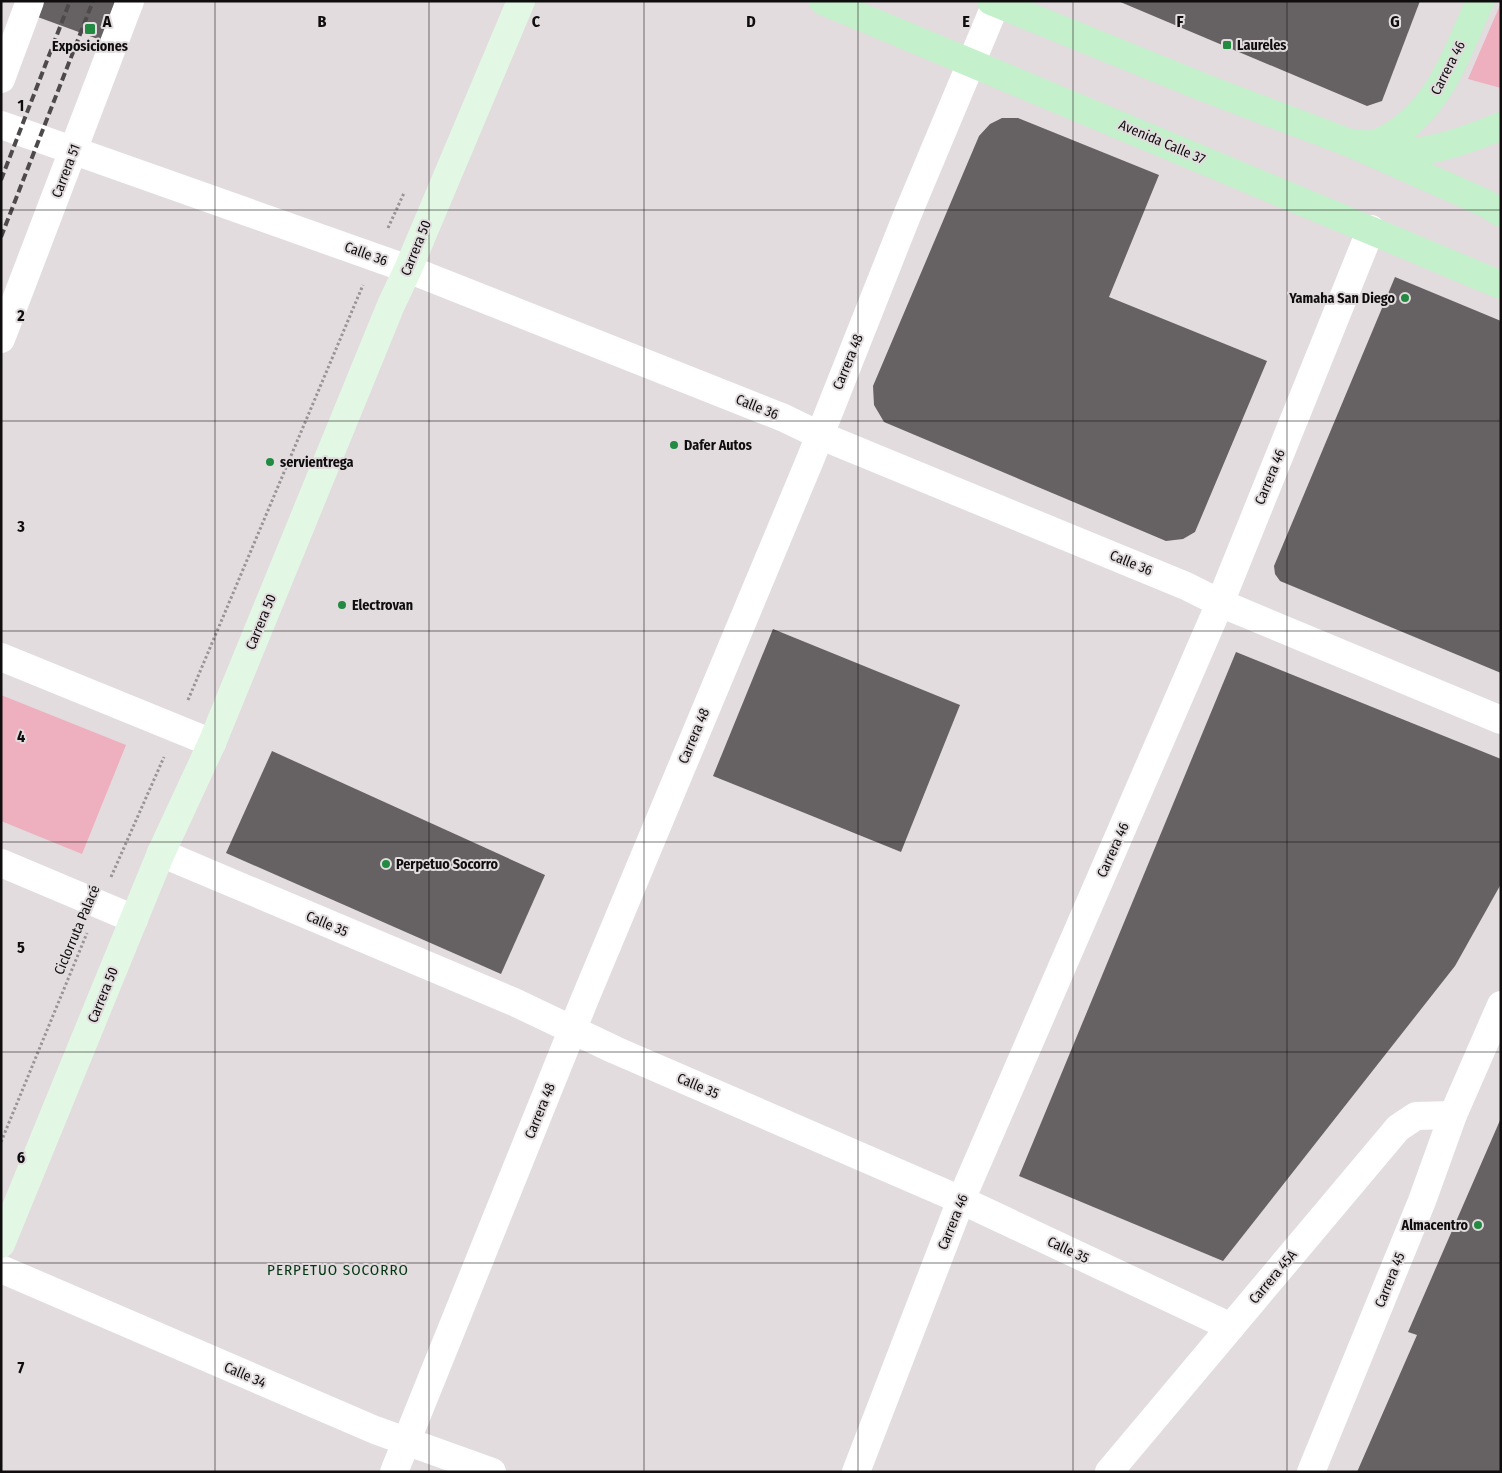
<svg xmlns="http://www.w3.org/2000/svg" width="1502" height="1473" viewBox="0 0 1502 1473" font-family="'Fira Sans Condensed',sans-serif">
	<rect width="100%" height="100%" fill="#e2dcde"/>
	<!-- green -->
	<g fill="#eeafbf">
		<polygon points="1501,3 1501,88 1468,79"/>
		<polygon points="1,695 126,745 82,854 1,821"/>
	</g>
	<!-- building -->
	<g fill="#666162">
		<polygon points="40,1 121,1 106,42 35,16"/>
		<polygon points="1118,1 1420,1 1382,101 1367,106"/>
		<polygon points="1002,118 1018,118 1159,175 1109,297 1267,361 1195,532 1183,539 1166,541 884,422 874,405 873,386 979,136 990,124"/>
		<polygon points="1395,277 1501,321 1501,673 1280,581 1275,574 1274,566"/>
		<polygon points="773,629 960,705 901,852 713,776"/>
		<polygon points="1236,652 1501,759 1501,884 1455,966 1223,1261 1019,1176"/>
		<polygon points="272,751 545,875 501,974 226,853"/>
		<polygon points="1501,1118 1501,1472 1357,1472 1417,1335 1408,1332"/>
	</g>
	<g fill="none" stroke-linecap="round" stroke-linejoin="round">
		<!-- path -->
		<g stroke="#999496" stroke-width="3" stroke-dasharray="2.5 2.5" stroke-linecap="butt">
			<polyline points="388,228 404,193"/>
			<polyline points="188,700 363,285"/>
			<polyline points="111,877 164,757"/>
			<polyline points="1,1142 87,933"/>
		</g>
		<!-- minor -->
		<g stroke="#fff" stroke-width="28">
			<polyline points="1,657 212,743"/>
			<polyline points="161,853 514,1002 615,1050 961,1200 1231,1327"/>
			<polyline points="856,1472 961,1200 1220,603"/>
			<polyline points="1109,1472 1398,1128 1416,1116 1453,1115"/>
		</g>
		<!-- tertiary -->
		<g stroke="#fff" stroke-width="28">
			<polyline points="1,79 30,1"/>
			<polyline points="1,125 408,269 784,418 819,435 1186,586 1220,603 1501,720"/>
			<polyline points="1,339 130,1"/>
			<polyline points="1220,603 1371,229"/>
			<polyline points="1,863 134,919"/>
			<polyline points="1,1269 375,1430 492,1472"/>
			<polyline points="394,1472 584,1001 810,460 906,218 997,1"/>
			<polyline points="1311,1472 1422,1201 1453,1115 1501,1005"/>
		</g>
		<!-- secondary -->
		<polyline stroke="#e2f8e5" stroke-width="28" points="1,1244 161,853 212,743 391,305 408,269 521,1"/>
		<!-- primary -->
		<g stroke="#c4f0cb" stroke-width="28">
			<polyline points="823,1 1501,285"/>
			<polyline points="991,1 1205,88 1350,143 1485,203 1501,213"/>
			<path d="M1350 143C1358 143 1370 146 1377 143 1436 119 1456 55 1480 1"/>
			<path d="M1379 150C1417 159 1465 141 1501 126"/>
		</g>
		<!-- rail -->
		<g stroke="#4e4a4c" stroke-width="4" stroke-dasharray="8 4" stroke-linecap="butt">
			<polyline points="1,180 70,1"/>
			<polyline points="1,237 93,1"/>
		</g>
	</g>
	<!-- grid -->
	<path fill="none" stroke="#0f0d0e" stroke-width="1" stroke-opacity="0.55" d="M215 1V1472M429 1V1472M644 1V1472M858 1V1472M1073 1V1472M1287 1V1472M1 210H1501M1 421H1501M1 631H1501M1 842H1501M1 1052H1501M1 1263H1501"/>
	<!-- markers -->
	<g fill="#228a41" stroke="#e2dcde" stroke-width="2">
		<rect x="84" y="23" width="12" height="12" rx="2.5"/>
		<rect x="1222" y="40" width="10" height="10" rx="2.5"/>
		<circle cx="1405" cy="298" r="5"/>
		<circle cx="674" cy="445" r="5"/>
		<circle cx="270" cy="462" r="5"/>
		<circle cx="342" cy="605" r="5"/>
		<circle cx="386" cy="864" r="5"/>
		<circle cx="1478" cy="1225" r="5"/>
	</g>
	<g text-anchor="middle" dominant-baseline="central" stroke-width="4" stroke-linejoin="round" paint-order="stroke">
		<!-- poi labels -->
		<g font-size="14" font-weight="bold" fill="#0f0d0e" stroke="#e2dcde" text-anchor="start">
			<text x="1237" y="45">Laureles</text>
			<text x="90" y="46" text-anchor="middle">Exposiciones</text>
			<text x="1395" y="298" text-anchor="end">Yamaha San Diego</text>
			<text x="684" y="445">Dafer Autos</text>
			<text x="280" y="462">servientrega</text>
			<text x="352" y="605">Electrovan</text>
			<text x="396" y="864">Perpetuo Socorro</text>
			<text x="1468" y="1225" text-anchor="end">Almacentro</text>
		</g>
		<!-- street labels -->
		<g font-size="14" fill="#0f0d0e" stroke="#e2dcde">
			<text transform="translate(1448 68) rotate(-63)">Carrera 46</text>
			<text transform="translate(1162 142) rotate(23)">Avenida Calle 37</text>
			<text transform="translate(66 171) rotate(-69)">Carrera 51</text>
			<text transform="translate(416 248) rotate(-68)">Carrera 50</text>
			<text transform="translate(366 254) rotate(20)">Calle 36</text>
			<text transform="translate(848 362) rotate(-68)">Carrera 48</text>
			<text transform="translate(757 407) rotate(22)">Calle 36</text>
			<text transform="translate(1270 477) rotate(-68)">Carrera 46</text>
			<text transform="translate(1131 563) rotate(22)">Calle 36</text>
			<text transform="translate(261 622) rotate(-68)">Carrera 50</text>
			<text transform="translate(694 736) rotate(-67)">Carrera 48</text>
			<text transform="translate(1113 850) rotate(-66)">Carrera 46</text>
			<text transform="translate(327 924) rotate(23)">Calle 35</text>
			<text transform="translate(77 930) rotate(-67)">Ciclorruta Palacé</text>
			<text transform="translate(103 995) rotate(-68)">Carrera 50</text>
			<text transform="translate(698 1086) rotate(23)">Calle 35</text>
			<text transform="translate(540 1111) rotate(-68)">Carrera 48</text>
			<text transform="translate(953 1222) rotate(-68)">Carrera 46</text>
			<text transform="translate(1068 1250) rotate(25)">Calle 35</text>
			<text transform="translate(1273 1277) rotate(-50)">Carrera 45A</text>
			<text transform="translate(1390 1280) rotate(-68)">Carrera 45</text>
			<text transform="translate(245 1375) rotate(23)">Calle 34</text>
		</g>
		<!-- neighbourhood labels -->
		<g font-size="15" letter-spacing="1" fill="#023512" stroke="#e2dcde">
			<text x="338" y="1270">PERPETUO SOCORRO</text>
		</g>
	</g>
	<g font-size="16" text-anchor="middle" font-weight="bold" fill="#0f0d0e" stroke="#e2dcde" stroke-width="4" stroke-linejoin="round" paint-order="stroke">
		<text x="107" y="27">A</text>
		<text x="322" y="27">B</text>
		<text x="536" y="27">C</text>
		<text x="751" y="27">D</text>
		<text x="966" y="27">E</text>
		<text x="1180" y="27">F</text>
		<text x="1395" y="27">G</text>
		<text x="21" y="111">1</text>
		<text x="21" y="321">2</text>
		<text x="21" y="532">3</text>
		<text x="21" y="742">4</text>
		<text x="21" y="953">5</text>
		<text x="21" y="1163">6</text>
		<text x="21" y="1373">7</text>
	</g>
	<!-- border -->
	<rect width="1502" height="1473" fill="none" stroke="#0f0d0e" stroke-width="5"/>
</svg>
